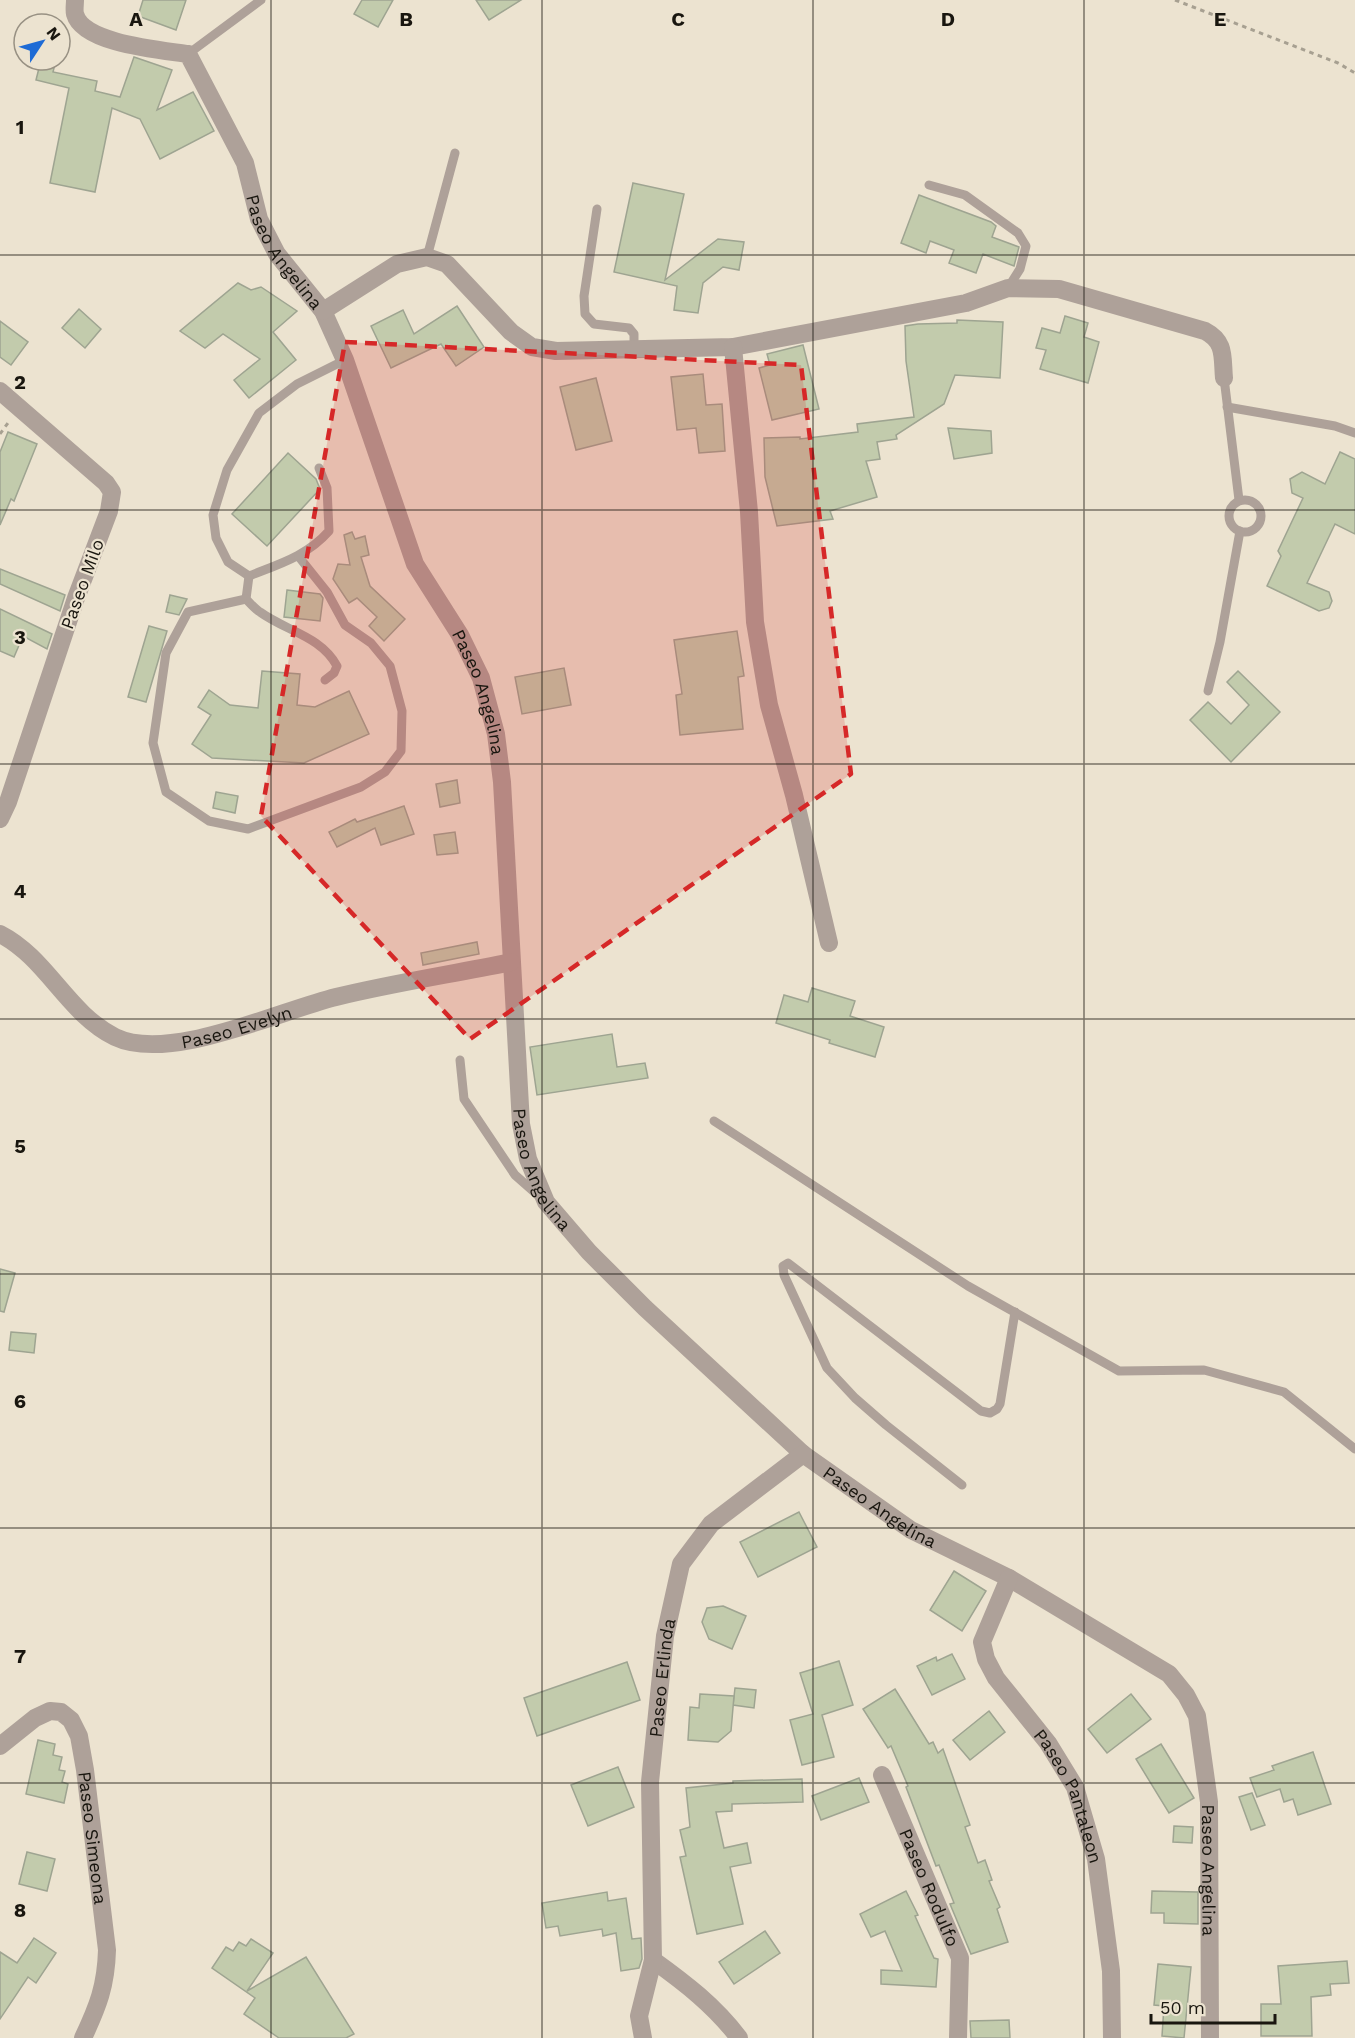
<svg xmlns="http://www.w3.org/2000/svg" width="1355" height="2038" viewBox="0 0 1355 2038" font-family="'Work Sans',sans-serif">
	<rect width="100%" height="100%" fill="#ece3d0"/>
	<!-- building -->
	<g fill="#c2cbac" stroke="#9ea491" stroke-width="1.5">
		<polygon points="143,0 186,0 176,30 138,16"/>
		<polygon points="362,0 393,0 378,27 354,14"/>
		<polygon points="476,0 521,0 489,20"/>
		<polygon points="134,57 172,70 157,110 193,92 214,131 160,159 140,119 112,108 95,192 50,183 69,88 36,80 41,60 56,60 53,72 97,81 95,91 120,97"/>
		<polygon points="633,183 684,194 665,280 718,239 744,242 739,270 723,267 703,283 698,313 674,310 677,286 614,272"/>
		<polygon points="919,195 991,222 996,226 992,237 1019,247 1014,266 983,254 976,273 949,263 954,250 930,241 926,253 901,243"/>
		<polygon points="238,283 251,290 261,287 297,311 273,332 296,360 249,398 234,380 260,359 223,334 205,348 180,331"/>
		<polygon points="457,306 484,347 456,366 441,344 391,368 371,326 403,310 414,334"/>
		<polygon points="79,309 101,329 85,348 62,328"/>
		<polygon points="1065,316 1088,323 1084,337 1099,342 1088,383 1040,369 1046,350 1036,348 1042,328 1060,333"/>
		<polygon points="957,320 1003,322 1000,378 955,375 944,404 896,435 897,439 877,442 880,459 866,461 877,497 830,511 833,519 777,526 765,477 764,438 800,437 800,439 858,432 857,424 914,417 906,361 905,326 918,324 957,323"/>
		<polygon points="0,321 28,342 11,365 0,357"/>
		<polygon points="803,345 819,409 772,420 759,368 770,365 767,354"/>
		<polygon points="703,374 706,405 722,404 725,451 699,453 696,428 677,430 671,377"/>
		<polygon points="596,378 612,441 576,450 560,387"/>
		<polygon points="948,428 991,431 992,453 954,459"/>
		<polygon points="8,432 37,444 14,501 11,499 0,525 0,452"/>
		<polygon points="1340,452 1355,459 1355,534 1335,524 1307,583 1329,592 1332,601 1329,608 1319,611 1267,586 1281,556 1278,551 1303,498 1292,493 1290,479 1302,472 1325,484"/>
		<polygon points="288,453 316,479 320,489 267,546 232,514"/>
		<polygon points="352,532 355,539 365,536 369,555 361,557 370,586 405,619 384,641 369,626 377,617 357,598 349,603 333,579 338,564 350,565 344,535"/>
		<polygon points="0,569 65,595 60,611 0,584"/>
		<polygon points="287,590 320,594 323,598 320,621 284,617"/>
		<polygon points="170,595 187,599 179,615 166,612"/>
		<polygon points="0,609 52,634 47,649 23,636 14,657 0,651"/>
		<polygon points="149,626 167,631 146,702 128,697"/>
		<polygon points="737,631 744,676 738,677 743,729 680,735 676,695 682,694 674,640"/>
		<polygon points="564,668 571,705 522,714 515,677"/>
		<polygon points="262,671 300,674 297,705 315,707 349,691 369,734 304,763 212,758 192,744 211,715 198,707 209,690 230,705 258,708"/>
		<polygon points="1238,671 1280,712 1231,762 1190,720 1208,702 1231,724 1249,705 1227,682"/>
		<polygon points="457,780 460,803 440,807 436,784"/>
		<polygon points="216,792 238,796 235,813 213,808"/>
		<polygon points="404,806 414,834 381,845 375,828 337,847 329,832 355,819 357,822"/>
		<polygon points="455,832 458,853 437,855 434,835"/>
		<polygon points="477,942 479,954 423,965 421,953"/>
		<polygon points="812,988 855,1001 850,1016 884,1027 875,1057 829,1043 830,1040 776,1023 784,995 808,1002"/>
		<polygon points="612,1034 617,1067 645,1063 648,1078 537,1095 530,1047"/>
		<polygon points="0,1269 15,1273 4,1312 0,1311"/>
		<polygon points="11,1332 36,1334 34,1353 9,1350"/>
		<polygon points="799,1512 817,1547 758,1577 740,1542"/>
		<polygon points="954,1571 986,1591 962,1631 930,1610"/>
		<polygon points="723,1606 746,1616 732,1649 709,1639 702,1622 707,1608"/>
		<polygon points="952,1654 965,1679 932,1695 917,1666 936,1657 937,1661"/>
		<polygon points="839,1661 853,1705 822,1715 834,1757 802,1765 790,1720 813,1714 800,1673"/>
		<polygon points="627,1662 640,1700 537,1736 524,1698"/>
		<polygon points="735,1688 756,1690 754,1708 733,1705"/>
		<polygon points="895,1689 929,1744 933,1742 938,1753 943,1749 970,1825 965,1827 978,1863 985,1860 992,1880 989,1881 1000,1907 997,1909 1008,1942 971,1954 950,1904 954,1903 939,1865 936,1866 906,1787 908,1786 891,1746 888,1748 863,1709"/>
		<polygon points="700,1694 734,1696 731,1731 718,1742 688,1740 690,1707 699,1708"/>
		<polygon points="1131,1694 1151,1719 1107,1753 1088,1729"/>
		<polygon points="989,1711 1005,1732 970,1760 953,1740"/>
		<polygon points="38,1740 55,1744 53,1755 62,1757 59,1770 65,1771 62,1782 68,1784 64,1803 26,1794"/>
		<polygon points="1161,1744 1194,1798 1169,1813 1136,1759"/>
		<polygon points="1313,1752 1331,1804 1298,1815 1293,1799 1284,1802 1280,1789 1257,1797 1250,1778 1274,1770 1272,1766"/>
		<polygon points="618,1767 634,1807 588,1826 571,1785"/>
		<polygon points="859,1778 869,1802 821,1820 812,1796"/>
		<polygon points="802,1779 803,1802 732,1804 732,1811 716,1812 724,1848 747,1843 751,1863 730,1867 743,1924 697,1934 680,1857 686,1856 680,1830 690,1827 686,1788 733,1783 733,1781"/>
		<polygon points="1252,1793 1265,1825 1251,1830 1239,1797"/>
		<polygon points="1174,1826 1193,1827 1192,1843 1173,1842"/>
		<polygon points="27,1852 55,1859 47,1891 19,1884"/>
		<polygon points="906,1891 918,1915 915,1916 934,1958 938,1959 936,1987 881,1984 881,1970 902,1971 885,1931 871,1937 860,1914"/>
		<polygon points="1152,1891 1198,1892 1198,1924 1164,1923 1164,1913 1151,1913"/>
		<polygon points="607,1892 608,1901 626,1898 632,1939 641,1938 642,1959 639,1968 621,1971 616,1933 603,1936 602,1929 560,1936 558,1926 546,1928 542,1903"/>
		<polygon points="765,1931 780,1953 734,1984 719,1962"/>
		<polygon points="34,1938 56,1953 36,1983 28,1977 0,2019 0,1952 17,1963"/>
		<polygon points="251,1939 273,1953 247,1991 306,1957 354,2034 346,2038 279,2038 244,2014 255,1998 212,1968 226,1947 233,1951 239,1942 246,1946"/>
		<polygon points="1347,1961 1349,1983 1330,1984 1331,1995 1311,1997 1312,2036 1261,2036 1261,2004 1281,2004 1278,1966"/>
		<polygon points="1158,1964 1191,1967 1184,2038 1162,2036 1164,2006 1154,2005"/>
		<polygon points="1009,2020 1010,2038 971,2038 970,2021"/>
	</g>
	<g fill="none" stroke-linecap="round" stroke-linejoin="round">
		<!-- path -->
		<g stroke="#a7a091" stroke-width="3" stroke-dasharray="4.5 4.5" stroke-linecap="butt">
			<polyline points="1175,0 1338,63 1355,73"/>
			<polyline points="0,434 10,420"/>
		</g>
		<!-- lane -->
		<g stroke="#aea199" stroke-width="9">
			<polyline points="188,54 261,0"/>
			<polyline points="929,185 965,195 1018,233 1026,246 1020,269 1008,288"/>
			<polyline points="597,209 584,296 585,314 594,324 629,328 634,334 634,348"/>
			<polyline points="427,257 455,153"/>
			<polyline points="1224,378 1239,500"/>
			<polyline points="1227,407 1335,426 1355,433"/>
			<path d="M319 468 327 488 329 531C307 556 279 564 249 576L228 562 216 538 213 515 227 470 259 413 297 384 345 360"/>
			<circle cx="1245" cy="516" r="16"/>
			<path d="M249 576 246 599C251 604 255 609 260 612 286 631 321 636 337 666L334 673 325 680"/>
			<polyline points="246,599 188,612 166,653 153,743 166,792 209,821 248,829 361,787 385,772 401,751 402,711 390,666 371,643 345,625 327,592 299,557"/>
			<polyline points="1208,691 1220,642 1240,531"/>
			<polyline points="460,1060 464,1099 515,1175 540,1197"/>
			<polyline points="714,1121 968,1286 1119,1371 1204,1370 1284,1392 1355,1449"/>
			<polyline points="962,1485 886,1425 855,1398 827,1368 784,1275 783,1266 788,1263 981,1411 990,1413 997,1409 1000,1404 1015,1312"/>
		</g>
		<!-- street -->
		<g stroke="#aea199" stroke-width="18">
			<path id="s1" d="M75 0C75 4 74 10 75 14 83 44 162 50 188 54L245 163 259 219 277 254 323 311 345 360 415 564 460 635 481 678 496 734 502 782 521 1124 528 1159 546 1202 589 1252 645 1308 803 1454 911 1530 1009 1578 1169 1674 1186 1695 1197 1716 1209 1802 1210 2038"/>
			<path d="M323 311 397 264 427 257 447 264 511 332 532 347 556 351 733 347 966 303 1008 288 1059 289 1205 331C1226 342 1222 357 1224 378"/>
			<polyline points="733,347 749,512 755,622 769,705 794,795 829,943"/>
			<polyline points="0,391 106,483 112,492 109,511 76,598 8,802 0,819"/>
			<path id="s2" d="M0 934C47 958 67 1013 115 1037 169 1063 279 1011 336 997 393 983 453 974 511 962"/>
			<path id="s3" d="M1009 1578 982 1642 986 1659 996 1678 1048 1743 1075 1787 1096 1859 1111 1971 1112 2038"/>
			<path id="s4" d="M0 1746 35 1718 50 1711 61 1712 71 1720 79 1736 85 1770 107 1950C106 1986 98 2006 83 2038"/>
			<path id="s5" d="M882 1775 960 1958 958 2038"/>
			<path d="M653 1960C685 1983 715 2006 739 2038"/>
			<path id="s6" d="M643 2038 639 2016 653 1960 650 1782 665 1636 681 1564 711 1524 803 1454"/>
		</g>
	</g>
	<!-- marked area -->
	<path fill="#d62828" fill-opacity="0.2" stroke="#d62828" stroke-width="4.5" stroke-dasharray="12 8" stroke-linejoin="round" d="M345 342 801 365 851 774 470 1039 261 816Z"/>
	<!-- grid -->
	<path fill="none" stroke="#19160f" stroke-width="1.5" stroke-opacity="0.55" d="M271 0V2038M542 0V2038M813 0V2038M1084 0V2038M0 255H1355M0 510H1355M0 764H1355M0 1019H1355M0 1274H1355M0 1528H1355M0 1783H1355"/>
	<g text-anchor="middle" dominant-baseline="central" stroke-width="4.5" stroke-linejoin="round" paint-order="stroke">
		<!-- street labels -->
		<g font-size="18" fill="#19160f" stroke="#ece3d0">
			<text stroke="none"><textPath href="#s1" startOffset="360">Paseo Angelina</textPath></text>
			<text transform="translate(82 584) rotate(-70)">Paseo Milo</text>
			<text stroke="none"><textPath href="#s1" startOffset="846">Paseo Angelina</textPath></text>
			<text stroke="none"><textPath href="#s2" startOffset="280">Paseo Evelyn</textPath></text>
			<text stroke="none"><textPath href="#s1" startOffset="1332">Paseo Angelina</textPath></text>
			<text stroke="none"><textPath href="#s1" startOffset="1818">Paseo Angelina</textPath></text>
			<text stroke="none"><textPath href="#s6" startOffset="363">Paseo Erlinda</textPath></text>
			<text stroke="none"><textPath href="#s3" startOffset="249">Paseo Pantaleon</textPath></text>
			<text stroke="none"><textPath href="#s4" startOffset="206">Paseo Simeona</textPath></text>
			<text stroke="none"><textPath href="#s1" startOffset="2358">Paseo Angelina</textPath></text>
			<text stroke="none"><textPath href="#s5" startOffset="122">Paseo Rodulfo</textPath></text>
		</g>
	</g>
	<g font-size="20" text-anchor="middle" font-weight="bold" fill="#19160f" stroke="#ece3d0" stroke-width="4.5" stroke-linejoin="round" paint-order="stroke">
		<text x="136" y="26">A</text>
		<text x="406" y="26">B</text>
		<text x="678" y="26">C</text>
		<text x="948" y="26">D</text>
		<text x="1220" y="26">E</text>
		<text x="20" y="134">1</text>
		<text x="20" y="389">2</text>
		<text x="20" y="644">3</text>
		<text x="20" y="898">4</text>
		<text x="20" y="1153">5</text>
		<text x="20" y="1408">6</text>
		<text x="20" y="1663">7</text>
		<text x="20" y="1917">8</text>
	</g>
	<!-- north arrow -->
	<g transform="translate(42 42) rotate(54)"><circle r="28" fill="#ece3d0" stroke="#989183" stroke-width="1.5"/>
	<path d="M0-4.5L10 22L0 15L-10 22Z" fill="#1e6bd5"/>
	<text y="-9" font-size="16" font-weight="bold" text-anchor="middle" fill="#19160f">N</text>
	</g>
	<!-- scale -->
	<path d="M1151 2014v9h124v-9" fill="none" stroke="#19160f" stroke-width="3"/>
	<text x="1160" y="2014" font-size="18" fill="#19160f" stroke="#ece3d0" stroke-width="4.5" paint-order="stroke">50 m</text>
</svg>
